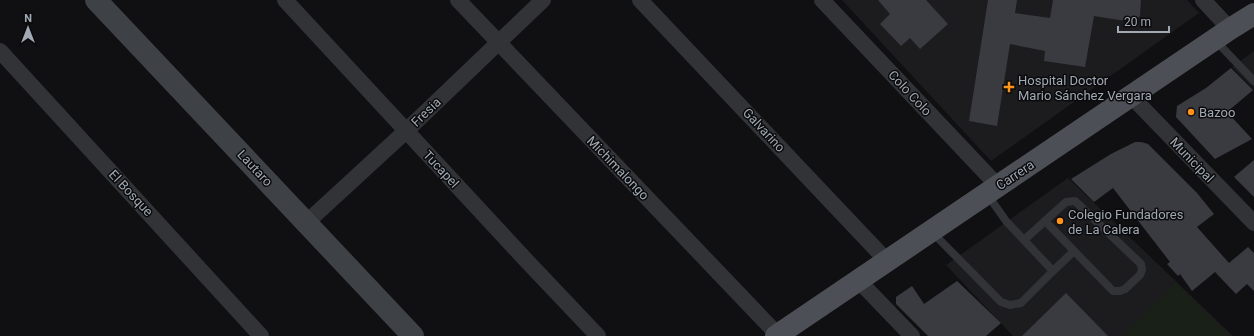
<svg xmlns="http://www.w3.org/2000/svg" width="1254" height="336" viewBox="0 0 1254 336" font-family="Roboto,sans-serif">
	<rect width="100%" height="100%" fill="#101012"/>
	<!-- built -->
	<g fill="#1c1c1f">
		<polygon points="842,0 1187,0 1199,13 991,161"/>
		<polygon points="1254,51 1254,89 1232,67"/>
		<polygon points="1068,178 1233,336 1013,336 946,265"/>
	</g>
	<!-- green -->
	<polygon fill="#182018" points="1176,283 1229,336 1126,336 1124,334"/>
	<!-- building -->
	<g fill="#3a3b40">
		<polygon points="878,0 926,0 948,24 920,49 910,38 901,46 880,24 890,14"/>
		<polygon points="988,0 1017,0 1015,13 1050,18 1053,0 1141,0 1140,16 1132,22 1094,16 1085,67 1044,61 1045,51 1010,44 997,126 969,121"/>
		<polygon points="1231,68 1253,90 1227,112 1252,139 1215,159 1176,117 1177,106 1206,88"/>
		<polygon points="1135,142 1141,142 1148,144 1197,193 1214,214 1197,227 1229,263 1248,247 1254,253 1254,291 1247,284 1236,294 1215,272 1192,291 1180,274 1178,276 1167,264 1170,262 1113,188 1094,202 1071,179 1111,154"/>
		<polygon points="1254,160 1254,197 1234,177"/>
		<polygon points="957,281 1001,323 986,336 928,336 896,304 896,297 912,286 924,304"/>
		<polygon points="1066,293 1108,336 1022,336"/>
	</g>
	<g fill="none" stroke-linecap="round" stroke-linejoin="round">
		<!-- lane -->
		<g stroke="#313337" stroke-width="8">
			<polyline points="1215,40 1254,81"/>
			<polyline points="932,232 1001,302 1010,305 1021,303 1053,271 1006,221 987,194"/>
			<polyline points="1024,240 1066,202 1075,201 1141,264 1142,270 1140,275 1125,289 1120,291 1113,291 1045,221"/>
			<polyline points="1053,271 1074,251"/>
		</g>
		<!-- street -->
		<g stroke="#313337" stroke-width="16">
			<polyline points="285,0 524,258 598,336"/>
			<polyline points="458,0 778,335"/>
			<polyline points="640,0 887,261"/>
			<polyline points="822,0 998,186"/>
			<polyline points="1203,0 1230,29"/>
			<polyline points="0,51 261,336"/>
			<polyline points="1131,96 1254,223"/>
			<polyline points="306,223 406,131 543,0"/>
			<polyline points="858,280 912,336"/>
		</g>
		<!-- secondary -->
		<polyline stroke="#3e4247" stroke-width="22" points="96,0 413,336"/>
		<!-- primary -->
		<polyline stroke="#4c5056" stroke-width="22" points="776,336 1230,29 1254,14"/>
	</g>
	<!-- markers -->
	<g fill="#ff931b" stroke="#0b0b0d" stroke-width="1.5">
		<path d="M1007 81h4v4h4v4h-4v4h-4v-4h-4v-4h4z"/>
		<circle cx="1191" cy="112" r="4"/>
		<circle cx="1060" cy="221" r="4"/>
	</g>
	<g text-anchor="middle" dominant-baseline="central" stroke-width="3" stroke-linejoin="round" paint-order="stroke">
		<!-- poi labels -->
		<g font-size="13" fill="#a0a9b4" stroke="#0b0b0d" text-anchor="start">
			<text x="1018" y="80">Hospital Doctor<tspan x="1018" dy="15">Mario Sánchez Vergara</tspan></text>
			<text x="1199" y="112">Bazoo</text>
			<text x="1068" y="214">Colegio Fundadores<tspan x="1068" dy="15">de La Calera</tspan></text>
		</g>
		<!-- street labels -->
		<g font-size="13" fill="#a0a9b4" stroke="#0b0b0d">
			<text transform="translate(910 93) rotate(47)">Colo Colo</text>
			<text transform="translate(426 112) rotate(-44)">Fresia</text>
			<text transform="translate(764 130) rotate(47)">Galvarino</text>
			<text transform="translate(1192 160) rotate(46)">Municipal</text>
			<text transform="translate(255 168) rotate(47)">Lautaro</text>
			<text transform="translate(618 168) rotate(46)">Michimalongo</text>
			<text transform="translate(441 169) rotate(47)">Tucapel</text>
			<text transform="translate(1015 175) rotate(-34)">Carrera</text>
			<text transform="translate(131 193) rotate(47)">El Bosque</text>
		</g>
	</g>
	<!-- north arrow -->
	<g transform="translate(28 28)" stroke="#0b0b0d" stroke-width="3" paint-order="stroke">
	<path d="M0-3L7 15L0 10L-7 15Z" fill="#a0a9b4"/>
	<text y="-6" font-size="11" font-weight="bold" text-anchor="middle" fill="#a0a9b4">N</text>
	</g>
	<!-- scale -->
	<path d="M1118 26v6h51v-6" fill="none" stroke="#a0a9b4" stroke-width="2"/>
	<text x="1124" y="26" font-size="12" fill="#a0a9b4" stroke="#0b0b0d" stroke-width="3" paint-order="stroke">20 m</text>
</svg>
